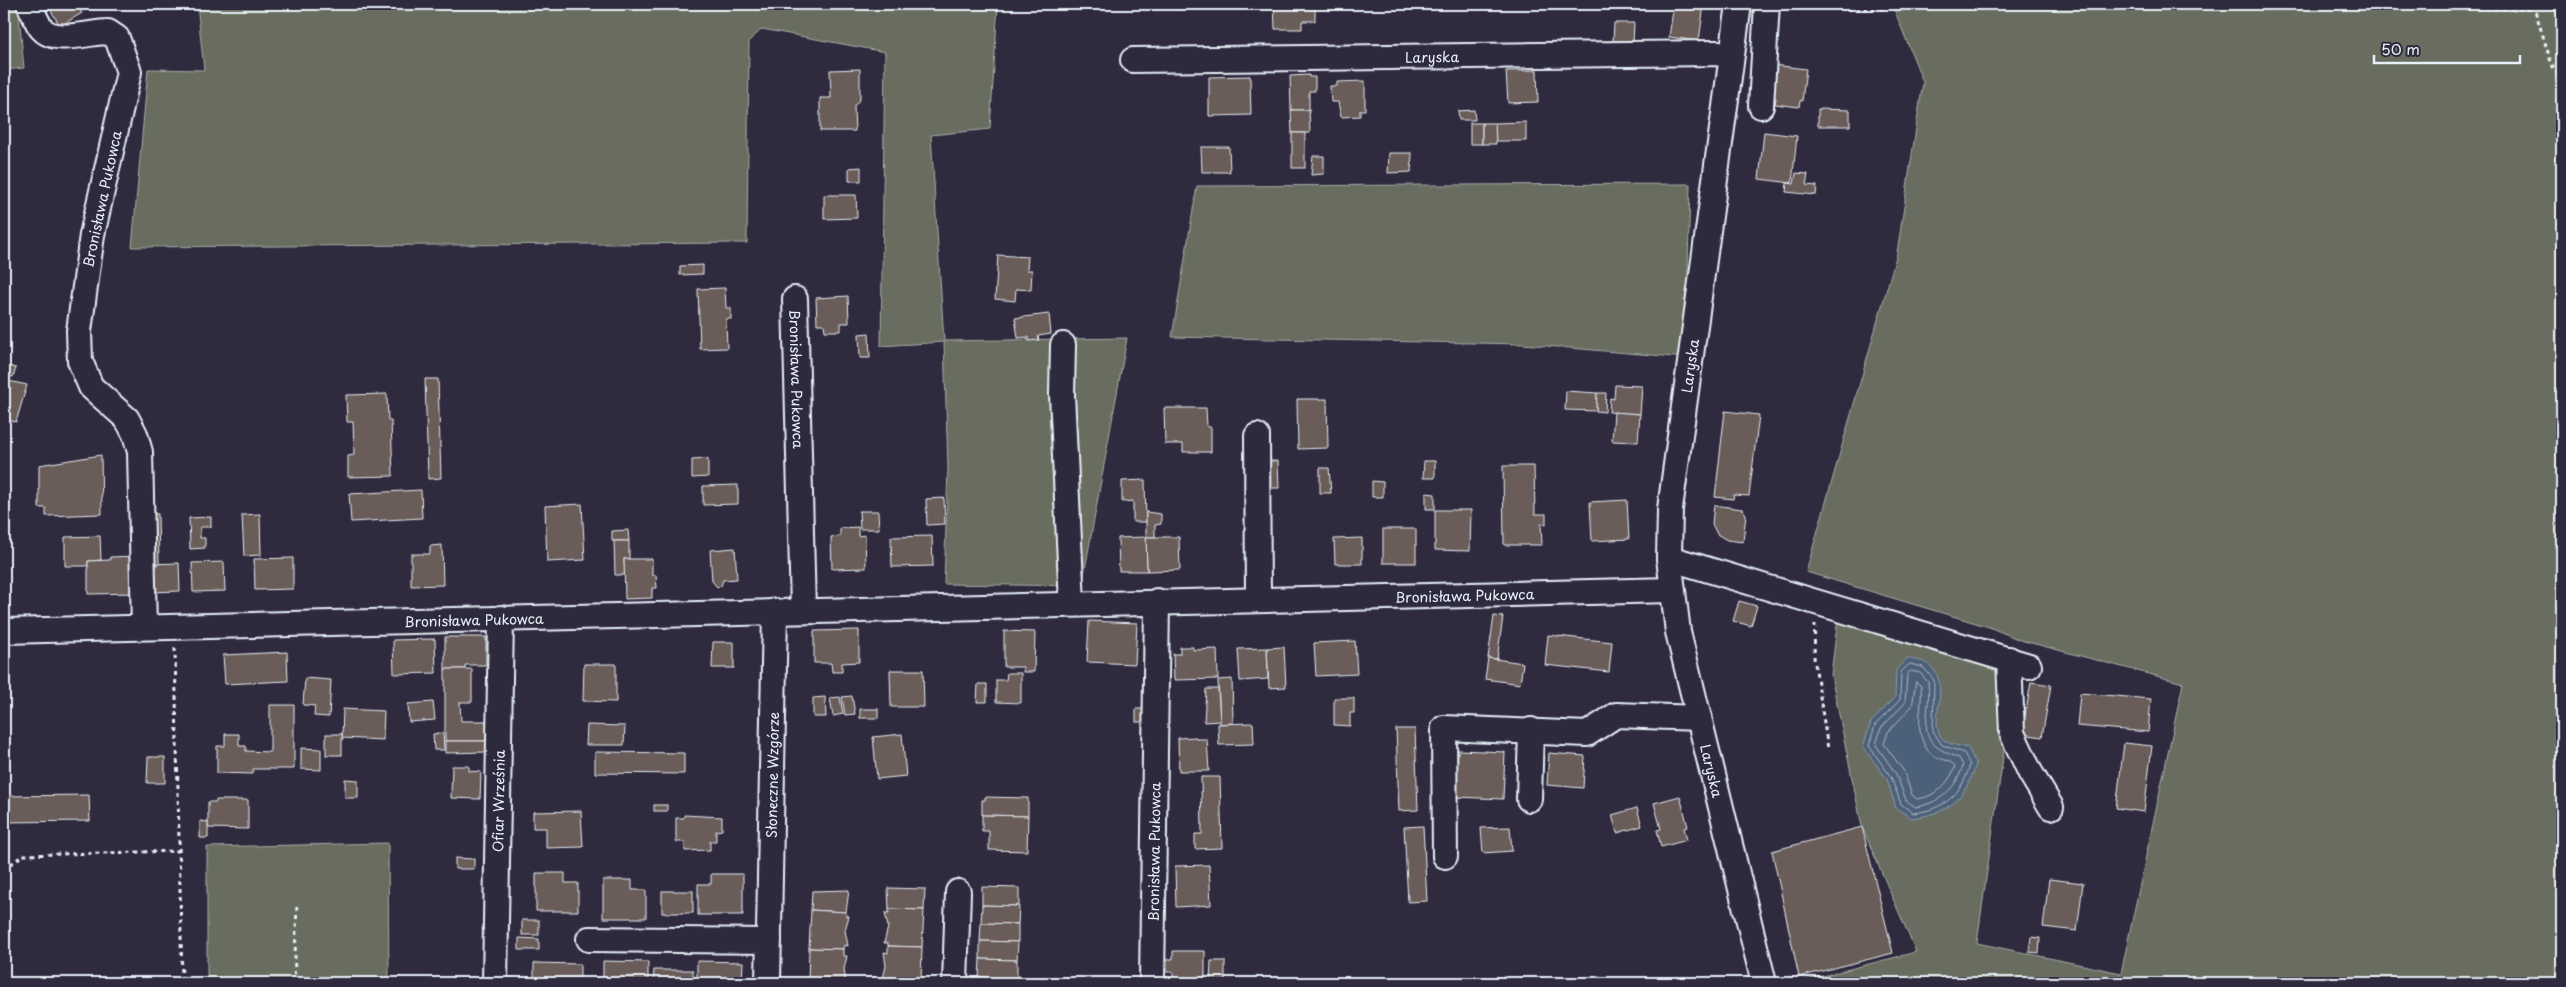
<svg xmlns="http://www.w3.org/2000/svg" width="2566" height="987" viewBox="0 0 2566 987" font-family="'Playpen Sans',sans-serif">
	<rect width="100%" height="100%" fill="#2f2a3d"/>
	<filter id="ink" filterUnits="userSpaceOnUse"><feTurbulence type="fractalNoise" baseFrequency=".02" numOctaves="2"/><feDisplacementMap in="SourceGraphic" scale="10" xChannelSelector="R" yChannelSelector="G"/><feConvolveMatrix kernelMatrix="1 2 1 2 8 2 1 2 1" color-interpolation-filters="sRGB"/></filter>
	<g filter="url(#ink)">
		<!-- green -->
		<g fill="#686d5f" stroke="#a8afac">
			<polygon points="4,4 18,4 24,68 4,70"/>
			<polygon points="197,4 998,4 990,129 931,135 944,341 1127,338 1082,586 944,584 948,468 944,342 881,346 885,52 762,29 749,41 747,243 132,247 148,69 204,70"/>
			<polygon points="1892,4 2562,4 2562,983 1795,983 1916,952 1862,827 1831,675 1838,617 2000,669 2004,750 1977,943 2121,973 2183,683 2020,640 1989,627 1806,572 1897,253 1923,82"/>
			<polygon points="1690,184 1686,358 1523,344 1172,337 1197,186"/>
			<polygon points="388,843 389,983 207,983 207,847"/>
		</g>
		<!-- water -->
		<path fill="#4e6179" stroke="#8c9bac" d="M1907 658C1913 660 1922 660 1926 663 1957 683 1923 725 1945 741 1951 745 1961 746 1968 748L1976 764C1965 799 1949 814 1911 818L1896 808 1887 779 1863 747 1871 722 1895 698 1896 670Z"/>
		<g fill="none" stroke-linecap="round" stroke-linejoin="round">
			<!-- shore -->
			<g stroke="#aab7c5" stroke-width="1">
				<path d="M1910 664 1923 667 1934 680 1933 731 1942 745 1964 753 1970 765C1962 794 1944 810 1913 813L1901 804 1891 777 1869 746 1875 725 1900 700 1901 672Z"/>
				<path d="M1911 671 1920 673 1928 682C1932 723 1910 740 1959 758L1963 765C1957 788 1939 804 1915 807L1906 800 1896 774 1876 745 1881 728 1905 703 1907 675Z"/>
				<path d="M1916 682 1921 686C1923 710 1912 734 1931 754 1938 760 1950 759 1955 766 1950 783 1935 797 1917 799L1912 795 1903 770 1884 744 1888 732 1912 706Z"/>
			</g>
		</g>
		<!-- building -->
		<g fill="#6a5c58" stroke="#e8f1f8">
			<polygon points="47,4 76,4 82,13 60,26"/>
			<rect x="1173" y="4" width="28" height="5"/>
			<polygon points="1274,4 1315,4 1315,21 1302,21 1302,29 1275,29"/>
			<polygon points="1674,4 1704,4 1699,41 1669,37"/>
			<polygon points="1614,23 1634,23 1633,44 1613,43"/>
			<polygon points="1773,65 1806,69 1802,101 1800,101 1799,107 1775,104 1776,98 1768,97"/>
			<polygon points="860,69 860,99 854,106 855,131 820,131 820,98 831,98 830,70"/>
			<polygon points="1537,70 1538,102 1508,103 1506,71"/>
			<polygon points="1309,75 1309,77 1315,77 1315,91 1309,91 1309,110 1291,110 1290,76"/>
			<polygon points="1250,76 1251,115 1209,116 1209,77"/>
			<polygon points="1365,81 1365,110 1360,110 1360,116 1341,117 1338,102 1331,102 1330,86 1337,86 1337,82"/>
			<polygon points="1818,109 1850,110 1850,126 1818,126"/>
			<polygon points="1291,110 1309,110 1310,133 1292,133"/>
			<polygon points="1474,110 1475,120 1459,120 1458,111"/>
			<polygon points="1526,122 1526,141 1495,141 1495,123"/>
			<rect x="1470" y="123" width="12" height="21"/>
			<polygon points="1482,123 1495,123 1496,144 1482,144"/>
			<polygon points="1764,132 1797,136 1792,183 1759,179"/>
			<rect x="1292" y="133" width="13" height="35"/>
			<polygon points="1201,147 1229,147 1230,172 1202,172"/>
			<polygon points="1389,153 1412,153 1411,172 1388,173"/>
			<polygon points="1313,156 1324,156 1324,174 1311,175"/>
			<polygon points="861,167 861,181 849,181 849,168"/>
			<polygon points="1796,173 1808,174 1806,185 1817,186 1816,195 1786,192 1787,183 1794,184"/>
			<polygon points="824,195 856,195 857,218 824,219"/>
			<polygon points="998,255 1028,257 1027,270 1032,270 1031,290 1016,289 1015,301 995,299"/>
			<polygon points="703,265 703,274 680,275 680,266"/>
			<polygon points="725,288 726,308 731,308 731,319 726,319 727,348 700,349 698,289"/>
			<polygon points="848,296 849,323 841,323 841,331 825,331 824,324 817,324 816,298"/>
			<polygon points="1049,314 1051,334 1038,336 1039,340 1029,341 1029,337 1018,338 1015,318"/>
			<polygon points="869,333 870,358 860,358 859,334"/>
			<polygon points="4,365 16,368 13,377 4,375"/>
			<polygon points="425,379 438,379 441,478 428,479"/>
			<polygon points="4,380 27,385 16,422 4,419"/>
			<polygon points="1615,385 1642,386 1640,414 1609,412 1610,398 1614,399"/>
			<polygon points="1566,391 1597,393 1596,411 1565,410"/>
			<polygon points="1597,393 1606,393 1605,412 1596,411"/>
			<polygon points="387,394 388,421 391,421 393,476 348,477 348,456 354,455 353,422 347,422 346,395"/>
			<polygon points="1297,399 1327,399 1328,448 1298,449"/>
			<polygon points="1164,408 1206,408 1207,427 1211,427 1211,452 1183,452 1183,444 1165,444"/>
			<polygon points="1725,411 1759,415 1749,496 1734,495 1733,499 1715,497"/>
			<polygon points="1614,412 1640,414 1638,442 1612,441"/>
			<polygon points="101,455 102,514 46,516 46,508 39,508 39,465"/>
			<polygon points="708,459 708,477 692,478 692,460"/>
			<polygon points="1265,461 1278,461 1279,488 1265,488"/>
			<polygon points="1424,461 1435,461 1435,478 1423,478"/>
			<polygon points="1503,466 1534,466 1535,514 1546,514 1546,524 1541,524 1542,545 1504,545"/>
			<polygon points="1320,468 1329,468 1331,493 1320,493"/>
			<polygon points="1145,480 1146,522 1133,522 1133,501 1122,502 1122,481"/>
			<polygon points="1372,481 1383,482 1383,497 1372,497"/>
			<polygon points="738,485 738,504 703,505 703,486"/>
			<polygon points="421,490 422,518 351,522 349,494"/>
			<polygon points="1426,493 1435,494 1435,509 1426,509"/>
			<polygon points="944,498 945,524 927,525 926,499"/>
			<polygon points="1627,500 1629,539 1592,541 1590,502"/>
			<polygon points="582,504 585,560 547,562 545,506"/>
			<polygon points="1714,505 1742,509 1746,514 1743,542 1727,540 1717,534 1712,524"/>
			<polygon points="1435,510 1471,510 1470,551 1435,550"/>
			<polygon points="859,511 878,511 879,529 860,529"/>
			<polygon points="1146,512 1161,514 1161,524 1155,525 1155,537 1146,537"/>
			<polygon points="145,514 158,514 159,564 146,564"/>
			<polygon points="260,514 261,555 244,556 242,515"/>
			<polygon points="211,517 211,527 200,527 200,538 205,538 205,548 190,549 189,518"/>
			<polygon points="858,527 858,536 865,535 866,568 832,569 831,537 840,536 840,528"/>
			<rect x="1383" y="529" width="33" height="34"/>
			<polygon points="628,530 629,541 612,541 612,531"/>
			<polygon points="100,536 101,560 88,561 88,566 65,566 65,537"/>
			<polygon points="932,536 933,566 892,567 891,537"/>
			<polygon points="1146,537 1179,537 1180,570 1147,571"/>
			<polygon points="1146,537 1147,571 1119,571 1118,538"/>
			<polygon points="1362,538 1362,564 1335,564 1334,539"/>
			<polygon points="614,541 629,541 629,559 624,559 625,575 615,575"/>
			<polygon points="442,545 443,585 411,586 411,554 430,554 430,546"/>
			<polygon points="735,548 737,579 723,580 721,586 717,587 712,581 710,550"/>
			<polygon points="137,556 137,593 88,594 88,561 110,560 110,557"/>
			<polygon points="293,558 293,589 255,590 254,559"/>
			<polygon points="624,559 652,559 652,575 656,575 657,588 652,588 652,598 625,599"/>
			<polygon points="224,562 225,591 193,592 192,563"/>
			<polygon points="179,563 180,591 150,592 149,564"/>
			<polygon points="1739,601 1757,606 1751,626 1733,621"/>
			<polygon points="1494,616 1503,617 1497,659 1488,658"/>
			<polygon points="1089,621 1137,623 1135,664 1087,662"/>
			<polygon points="859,630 859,662 842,663 842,672 832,672 831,663 814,663 814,631"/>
			<polygon points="1004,631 1035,632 1034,672 1023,672 1023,667 1004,667"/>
			<polygon points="1548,635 1612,642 1609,672 1545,665"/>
			<polygon points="445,637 486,637 486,665 465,665 465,669 445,669"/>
			<polygon points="435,639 436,673 394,674 393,640"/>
			<polygon points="1355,641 1357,674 1316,676 1314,643"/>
			<polygon points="713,642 734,642 734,668 712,668"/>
			<polygon points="1180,647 1193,647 1193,650 1217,649 1218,679 1174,680 1173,654 1180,654"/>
			<polygon points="1284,647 1286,687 1269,688 1267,648"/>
			<polygon points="1267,648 1268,679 1240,681 1238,649"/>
			<polygon points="287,652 288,681 225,684 223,655"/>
			<polygon points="1488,658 1523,663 1520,684 1485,679"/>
			<polygon points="584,664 616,664 616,702 583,701"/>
			<polygon points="445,669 472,669 472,702 460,702 461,721 487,721 487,741 445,741"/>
			<polygon points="890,670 923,670 924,707 891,707"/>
			<polygon points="1007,673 1021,673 1021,703 996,702 996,680 1006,680"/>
			<polygon points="305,678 331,680 329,717 314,716 315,706 303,705"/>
			<polygon points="1232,679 1233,723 1220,724 1218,680"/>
			<polygon points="2031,682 2051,685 2042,737 2022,734"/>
			<polygon points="978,684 987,684 987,702 977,702"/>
			<polygon points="1206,689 1218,689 1220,721 1204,722"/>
			<polygon points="2080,693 2151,699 2148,732 2077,726"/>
			<polygon points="852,696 855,714 845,715 842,697"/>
			<polygon points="825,697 826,717 813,717 813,698"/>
			<polygon points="840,697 843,714 833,716 830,698"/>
			<polygon points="1334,698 1354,698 1354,713 1350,713 1350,726 1334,725"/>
			<polygon points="433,702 435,720 409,722 408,704"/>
			<polygon points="270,705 294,705 294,769 253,769 253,774 217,773 217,746 225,746 225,734 239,734 239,746 246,746 246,751 270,752"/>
			<polygon points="343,709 384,711 383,740 342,738"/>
			<rect x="860" y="709" width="18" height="9"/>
			<rect x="1136" y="709" width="16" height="13"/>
			<polygon points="1253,723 1254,744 1219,745 1218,724"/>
			<polygon points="587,725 625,726 624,745 586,745"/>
			<polygon points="1396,729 1415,729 1418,810 1399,811"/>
			<polygon points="443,733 444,750 434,750 433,734"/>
			<rect x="326" y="734" width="16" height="21"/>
			<polygon points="902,734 906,776 877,779 873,737"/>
			<polygon points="1196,737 1196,739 1207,739 1209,771 1179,771 1178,738"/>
			<polygon points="445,741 487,741 487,752 445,753"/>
			<polygon points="2124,743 2152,746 2144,812 2116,808"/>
			<polygon points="301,748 321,749 321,770 301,769"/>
			<polygon points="1458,750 1505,752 1503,799 1456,797"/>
			<polygon points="595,752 684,753 684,774 595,773"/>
			<polygon points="1549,753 1585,756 1583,788 1547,785"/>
			<polygon points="148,757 165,757 165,783 147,783"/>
			<polygon points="452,766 469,766 469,771 481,772 480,799 451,798"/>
			<polygon points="1201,777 1220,777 1222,848 1195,849 1195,834 1202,834"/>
			<polygon points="345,779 358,780 358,798 345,798"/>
			<polygon points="89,795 90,821 4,822 4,796"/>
			<polygon points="1680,796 1688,827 1684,828 1687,840 1661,847 1657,830 1661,829 1654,803"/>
			<polygon points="985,797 1028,798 1028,816 982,815 982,800 985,800"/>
			<polygon points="216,800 248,800 248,829 208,828 208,802 216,802"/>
			<rect x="654" y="805" width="13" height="6"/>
			<polygon points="1637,808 1642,826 1617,833 1612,815"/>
			<polygon points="581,811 583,847 546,848 546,828 533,828 533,812"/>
			<polygon points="684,815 722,817 722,830 716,831 716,841 710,841 710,850 685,851 685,842 676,842 676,818 684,818"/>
			<polygon points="982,815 1028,816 1027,851 989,850 989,831 982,831"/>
			<polygon points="200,821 208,822 208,838 200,838"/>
			<polygon points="1423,826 1427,901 1408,902 1404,827"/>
			<polygon points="1510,827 1512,851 1483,853 1481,828"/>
			<polygon points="1862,827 1893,953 1799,977 1772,851"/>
			<polygon points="455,858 474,859 474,869 455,869"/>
			<polygon points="1209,865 1211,905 1176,907 1175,866"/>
			<polygon points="536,873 565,873 565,883 578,883 578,911 536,911"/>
			<polygon points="711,874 743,874 743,915 698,915 698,884 711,884"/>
			<polygon points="2049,879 2083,883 2077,931 2043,927"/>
			<polygon points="603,880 632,880 632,890 646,890 646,918 603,918"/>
			<polygon points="982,887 1019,888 1019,906 982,905"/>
			<polygon points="888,888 925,889 924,910 889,909"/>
			<polygon points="849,890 846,912 811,910 812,891"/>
			<rect x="662" y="891" width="31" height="22"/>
			<polygon points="982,905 1019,906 1018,924 981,923"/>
			<polygon points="889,909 924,910 922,947 888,946 888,943 884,943 888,927 885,913 889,913"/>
			<polygon points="811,910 846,912 846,916 849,916 845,930 848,946 844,945 843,949 809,948"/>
			<rect x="522" y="920" width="17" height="15"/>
			<polygon points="981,923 1018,924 1018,942 980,941"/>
			<polygon points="2031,937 2040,938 2039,953 2029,952"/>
			<polygon points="519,938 539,939 539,950 519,950"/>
			<polygon points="980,941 1018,942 1017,960 980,959"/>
			<polygon points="888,946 922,947 921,983 882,982 886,966 884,952 888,953"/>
			<polygon points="809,948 843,949 843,956 847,956 844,969 846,983 808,983"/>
			<polygon points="1173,951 1205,951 1205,983 1173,983 1173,972 1167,972 1167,959 1173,959"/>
			<polygon points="980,959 1017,960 1017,978 979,977"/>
			<polygon points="603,961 648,962 648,983 603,983"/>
			<polygon points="697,961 743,962 742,983 697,983"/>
			<polygon points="1211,961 1225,961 1225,983 1210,983"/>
			<polygon points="534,963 580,964 580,983 534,983"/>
			<polygon points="654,970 693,970 693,983 653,983"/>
			<polygon points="979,977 1017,978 1016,983 979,983"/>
		</g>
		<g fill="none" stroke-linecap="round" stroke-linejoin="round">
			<defs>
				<g id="minor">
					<path d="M29 4C33 11 36 22 42 29 55 44 90 32 108 32L117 38 129 72 92 235 79 331 80 361 91 387 127 419 135 434 140 452 144 627"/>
					<path id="s1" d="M1739 4 1670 509 1669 558 1678 632 1764 983"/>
					<path id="s2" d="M1133 60 1715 53 1731 55"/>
					<polyline points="1761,106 1767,4"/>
					<path id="s3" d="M795 299 803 610"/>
					<polyline points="1063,345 1062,394 1072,604"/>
					<polyline points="1257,436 1258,599"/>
					<polyline points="1669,558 2029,666"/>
					<path id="s4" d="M4 631 1672 590"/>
					<polyline points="2009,659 2012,733 2030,772 2051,807"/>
					<polyline points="1529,799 1531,730"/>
					<polyline points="1445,856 1444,728 1587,734 1616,715 1699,718"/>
					<polyline points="589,939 769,941"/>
					<path id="s5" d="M495 983 501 618"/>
					<path id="s6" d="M768 983 775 611"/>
					<polyline points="955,983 958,892"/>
					<path id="s7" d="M1152 983 1157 601"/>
				</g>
			</defs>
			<!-- minor casing -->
			<use href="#minor" stroke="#e8f1f8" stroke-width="28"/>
			<!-- path -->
			<g stroke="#e8f1f8" stroke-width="3" stroke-dasharray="4 4" stroke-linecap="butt">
				<polyline points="1808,4 1853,9 2091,4"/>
				<polyline points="2214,4 2533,9"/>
				<polyline points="2533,4 2552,65 2562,82"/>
				<polyline points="1815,624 1814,657 1828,749"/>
				<polyline points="175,648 182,983"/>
				<polyline points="4,869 23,855 179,851"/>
				<polyline points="294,983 297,905"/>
			</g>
			<!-- minor -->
			<use href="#minor" stroke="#2f2a3d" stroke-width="24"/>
		</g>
	</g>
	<g text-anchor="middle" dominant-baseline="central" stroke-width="4" stroke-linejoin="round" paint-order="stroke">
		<!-- street labels -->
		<g font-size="14" fill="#e8f1f8" stroke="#2f2a3d">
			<text stroke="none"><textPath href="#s2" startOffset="299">Laryska</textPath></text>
			<text transform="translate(102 199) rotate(-78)">Bronisława Pukowca</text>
			<text transform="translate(1690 366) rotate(-82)">Laryska</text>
			<text stroke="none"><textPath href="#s3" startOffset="80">Bronisława Pukowca</textPath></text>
			<text stroke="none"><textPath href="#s4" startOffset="1461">Bronisława Pukowca</textPath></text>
			<text stroke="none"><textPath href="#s4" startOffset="470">Bronisława Pukowca</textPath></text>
			<text stroke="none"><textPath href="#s1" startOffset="776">Laryska</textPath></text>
			<text stroke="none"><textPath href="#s6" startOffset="208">Słoneczne Wzgórze</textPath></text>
			<text stroke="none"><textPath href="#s5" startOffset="182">Ofiar Września</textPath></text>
			<text stroke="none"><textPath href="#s7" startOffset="131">Bronisława Pukowca</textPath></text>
		</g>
	</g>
	<!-- margin -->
	<rect width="2566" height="987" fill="none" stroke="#2f2a3d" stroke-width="20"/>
	<rect x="10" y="10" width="2546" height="967" fill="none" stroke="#e8f1f8" stroke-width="2" filter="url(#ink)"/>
	<!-- scale -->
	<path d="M2374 55v8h146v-8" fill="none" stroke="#e8f1f8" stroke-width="2.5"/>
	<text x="2381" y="55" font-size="15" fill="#e8f1f8" stroke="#2f2a3d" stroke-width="4" paint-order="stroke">50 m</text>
</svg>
